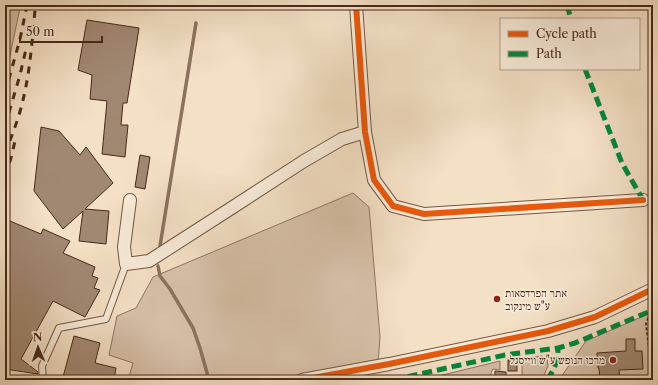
<svg xmlns="http://www.w3.org/2000/svg" width="658" height="385" viewBox="0 0 658 385" font-family="'Libre Caslon Text','Frank Ruhl Libre',serif">
	<rect width="100%" height="100%" fill="#f4e0c5"/>
	<filter id="stains"><feTurbulence type="fractalNoise" baseFrequency=".005" numOctaves="4"/><feColorMatrix values="0 0 0 0 .2 0 0 0 0 .09 0 0 0 0 .02 0 0 0 .5 -.17"/></filter>
	<radialGradient id="worn" r=".72"><stop offset=".6" stop-color="#630" stop-opacity="0"/><stop offset="1" stop-color="#630" stop-opacity=".3"/></radialGradient>
	<!-- green -->
	<g fill="#d7c1a8" stroke="#907560">
		<polygon points="20,8 8,65 5,76 5,11"/>
		<polygon points="353,193 369,207 380,337 378,364 284,380 128,380 133,363 109,355 117,316 136,308 153,277"/>
		<polygon points="653,312 653,380 559,380 586,341"/>
		<polygon points="542,356 547,359 548,366 542,380 511,380 511,378 522,377 522,361 533,357"/>
		<polygon points="500,361 500,370 493,369 491,373 492,380 422,380"/>
	</g>
	<g fill="none" stroke-linecap="round" stroke-linejoin="round">
		<!-- stream -->
		<g stroke="#8c725d" stroke-width="3.5">
			<polyline points="160,246 196,23"/>
			<polyline points="158,266 160,276 170,289 193,328 200,348 209,380"/>
		</g>
	</g>
	<!-- building -->
	<g fill="#a18872" stroke="#482919">
		<polygon points="87,20 139,28 127,103 123,103 121,125 128,125 125,157 102,154 107,101 90,99 92,75 78,70"/>
		<polygon points="41,127 59,131 80,155 86,147 113,183 85,209 109,211 106,244 79,241 83,211 63,229 34,191"/>
		<polygon points="140,155 150,157 145,189 135,187"/>
		<polygon points="5,219 41,234 43,229 70,241 63,253 95,267 92,276 98,278 94,288 100,290 85,317 53,301 21,359 38,372 38,374 5,369"/>
		<polygon points="74,336 100,343 95,363 116,368 114,380 73,380 63,377"/>
		<polygon points="626,339 635,339 635,351 642,351 643,369 619,370 620,380 600,380 599,368 598,368 597,353 626,351"/>
		<rect x="508" y="360" width="9" height="11"/>
		<polygon points="495,371 506,372 506,380 495,380"/>
	</g>
	<g fill="none" stroke-linecap="round" stroke-linejoin="round">
		<defs>
			<polyline id="lane" points="43,380 42,366 59,328 106,319 126,264"/>
			<g id="street">
				<polyline points="356,5 365,132 374,180 393,206 424,214 643,200"/>
				<polyline points="130,200 124,247 126,264 149,261 230,209 304,161 342,139 365,132"/>
				<polyline points="302,380 389,364 548,331 595,317 653,289"/>
			</g>
		</defs>
		<!-- lane casing -->
		<use href="#lane" stroke="#735744" stroke-width="8"/>
		<!-- street casing -->
		<use href="#street" stroke="#735744" stroke-width="14"/>
		<!-- path -->
		<g stroke="#482919" stroke-width="2" stroke-dasharray="3 2" stroke-linecap="butt">
			<polyline points="408,380 408,377"/>
			<polyline points="653,380 646,324 649,316 653,315"/>
		</g>
		<!-- lane -->
		<use href="#lane" stroke="#f8ebd9" stroke-width="6"/>
		<!-- street -->
		<use href="#street" stroke="#f8ebd9" stroke-width="12"/>
		<!-- rail -->
		<g stroke="#482919" stroke-width="3" stroke-dasharray="7 7" stroke-linecap="butt">
			<polyline points="5,93 20,39 27,5"/>
			<polyline points="5,126 20,75 26,49"/>
			<path d="M5 154C11 137 18 121 22 104 30 73 32 42 35 10"/>
			<polyline points="5,176 11,158 15,141"/>
		</g>
		<!-- quiet -->
		<g stroke="#00873e" stroke-width="5" stroke-dasharray="10 5" stroke-linecap="butt">
			<polyline points="567,5 571,19"/>
			<polyline points="585,69 622,163 643,200"/>
			<polyline points="393,380 505,355 558,348 575,343 653,310"/>
			<path d="M547 380C555 368 558 362 558 348"/>
		</g>
		<defs>
			<g id="cycleway">
				<polyline points="356,5 365,132 374,180 393,206 424,214 643,200"/>
				<polyline points="302,380 389,364 548,331 595,317 653,289"/>
			</g>
		</defs>
		<!-- cycleway casing -->
		<use href="#cycleway" stroke="#f8ebd9" stroke-width="8"/>
		<!-- cycleway -->
		<use href="#cycleway" stroke="#e8590c" stroke-width="6"/>
	</g>
	<!-- markers -->
	<g fill="#8f2418" stroke="#f8ebd9" stroke-width="1.5">
		<circle cx="497" cy="299" r="4"/>
		<circle cx="613" cy="360" r="4"/>
	</g>
	<g text-anchor="middle" dominant-baseline="central" stroke-width="3" stroke-linejoin="round" paint-order="stroke">
		<!-- poi labels -->
		<g font-size="11" fill="#482919" stroke="#f8ebd9" text-anchor="start">
			<text x="505" y="293">אתר הפרדסאות<tspan x="505" dy="13">ע"ש מינקוב</tspan></text>
			<text x="605" y="360" text-anchor="end">מרכז הנופש ע"ש ווייסגל</text>
		</g>
	</g>
	<!-- margin -->
	<rect width="658" height="385" fill="none" stroke="#f4e0c5" stroke-width="20"/>
	<rect x="6" y="6" width="646" height="373" fill="none" stroke="#482919" stroke-width="2"/>
	<rect x="10" y="10" width="638" height="365" fill="none" stroke="#482919"/>
	<!-- legend -->
	<rect x="500" y="18" width="140" height="52" fill="#f8ebd9" stroke="#b29d8c"/>
	<rect x="508" y="31" width="20" height="6" fill="#e8590c" stroke="#b29d8c"/>
	<text x="536" y="38" font-size="12" fill="#482919">Cycle path</text>
	<rect x="508" y="51" width="20" height="6" fill="#00873e" stroke="#b29d8c"/>
	<text x="536" y="58" font-size="12" fill="#482919">Path</text>
	<!-- north arrow -->
	<g transform="translate(38 347) rotate(358)" stroke="#f8ebd9" stroke-width="3" paint-order="stroke">
	<path d="M0-3L7 15L0 10L-7 15Z" fill="#482919"/>
	<text y="-6" font-size="11" font-weight="bold" text-anchor="middle" fill="#482919">N</text>
	</g>
	<!-- scale -->
	<path d="M20 36v6h82v-6" fill="none" stroke="#482919" stroke-width="2"/>
	<text x="26" y="36" font-size="12" fill="#482919" stroke="#f8ebd9" stroke-width="3" paint-order="stroke">50 m</text>
	<rect width="100%" height="100%" filter="url(#stains)"/>
	<rect width="100%" height="100%" fill="url(#worn)"/>
</svg>
